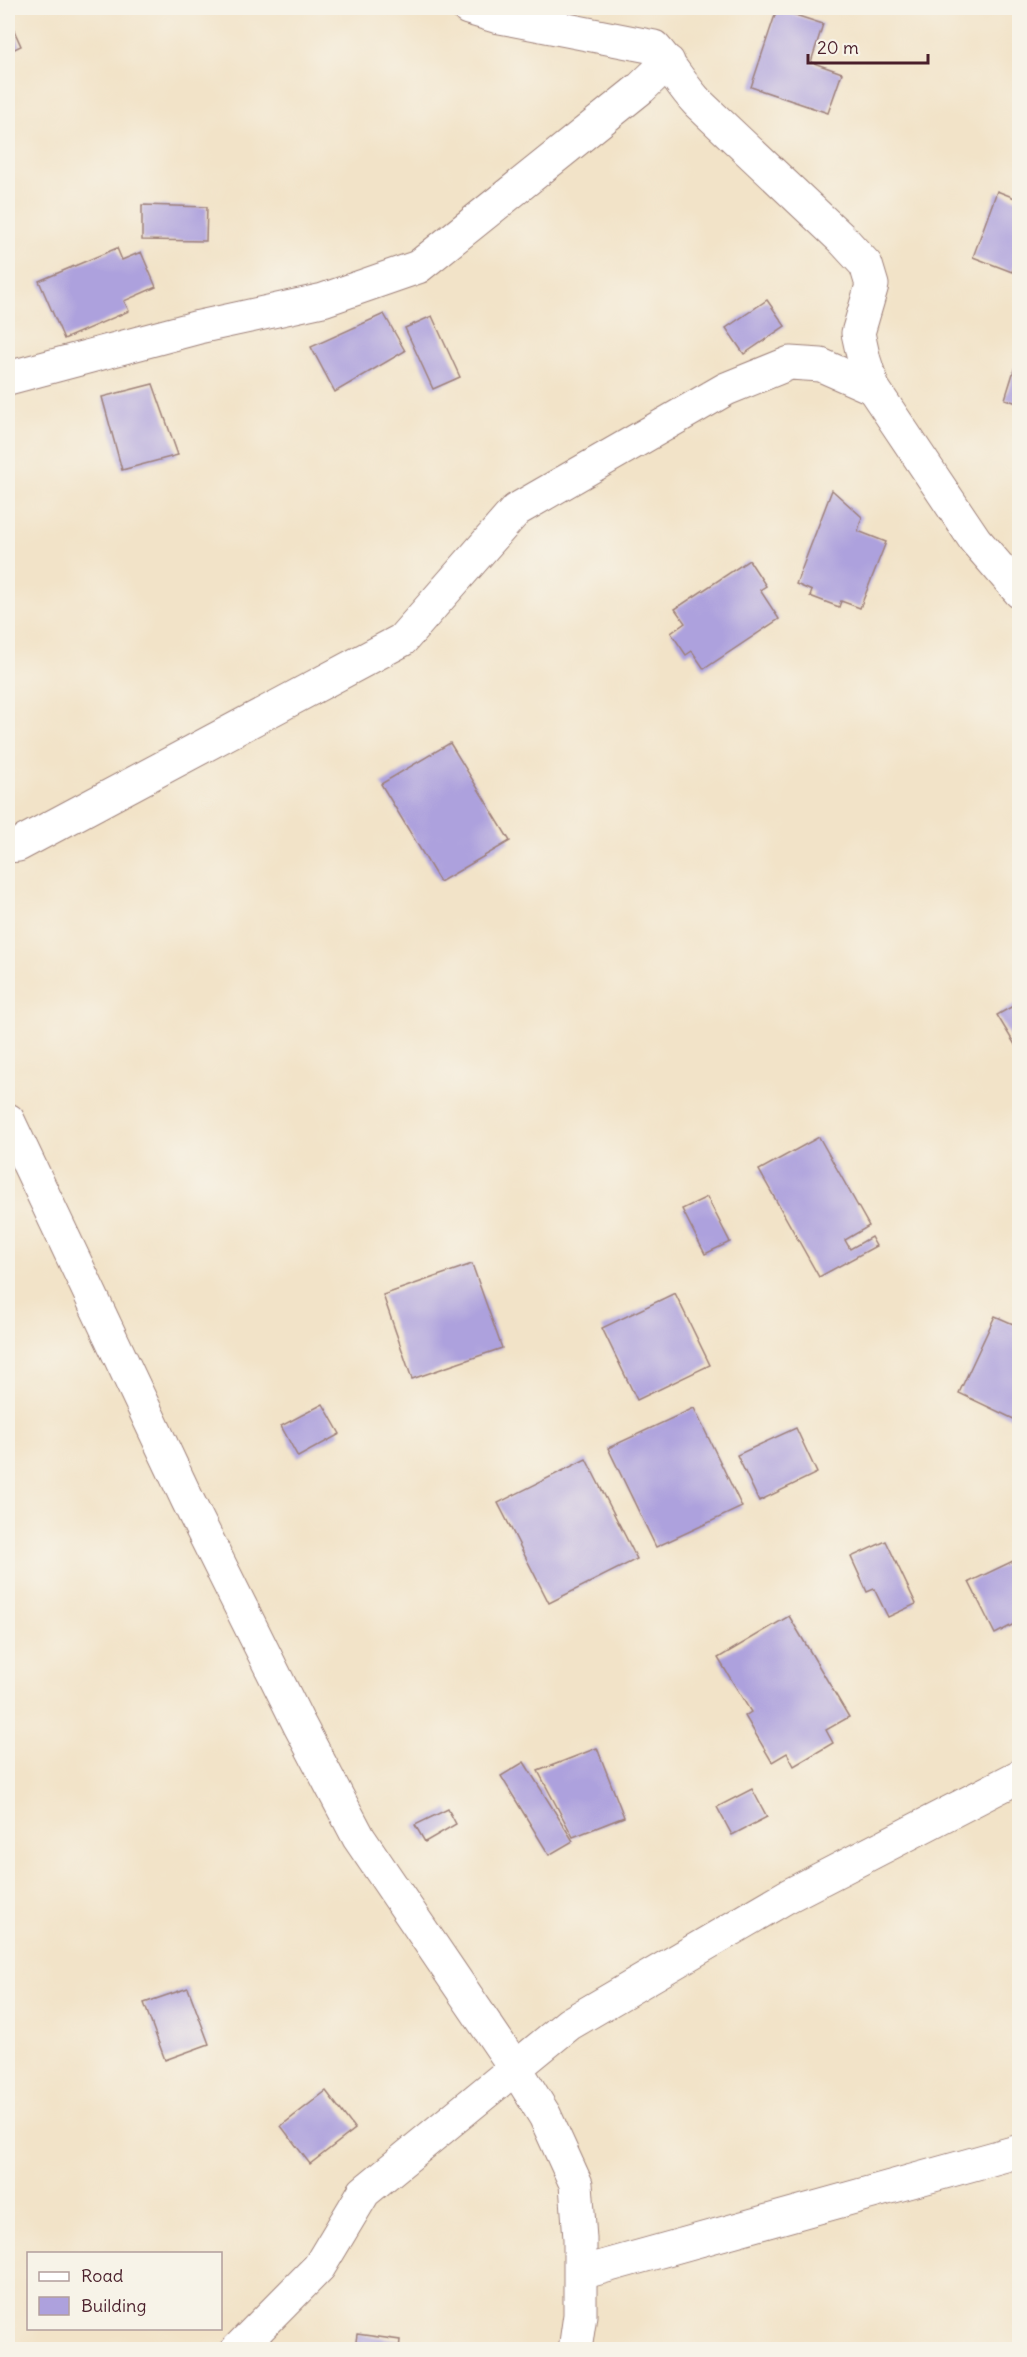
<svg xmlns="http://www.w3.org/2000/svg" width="1027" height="2357" viewBox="0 0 1027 2357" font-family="Delius,sans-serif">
	<rect width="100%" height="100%" fill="#f7f3e8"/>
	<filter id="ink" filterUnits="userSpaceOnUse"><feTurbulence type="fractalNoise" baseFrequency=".0167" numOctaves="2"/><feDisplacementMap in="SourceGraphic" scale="12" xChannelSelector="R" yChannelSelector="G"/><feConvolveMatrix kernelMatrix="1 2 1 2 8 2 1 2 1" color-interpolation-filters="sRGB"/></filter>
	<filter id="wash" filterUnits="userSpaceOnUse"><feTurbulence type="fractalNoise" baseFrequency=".008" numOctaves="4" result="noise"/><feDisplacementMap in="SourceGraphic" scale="24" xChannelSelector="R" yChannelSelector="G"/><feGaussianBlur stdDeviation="1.35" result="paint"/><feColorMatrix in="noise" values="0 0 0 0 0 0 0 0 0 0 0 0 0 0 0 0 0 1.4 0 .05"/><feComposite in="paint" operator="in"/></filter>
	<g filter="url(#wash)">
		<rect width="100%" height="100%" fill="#f2e3c8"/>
		<g id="blocks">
			<!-- building -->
			<g fill="#ada1dd">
				<polygon points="777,9 823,24 811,62 842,73 828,113 751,87"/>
				<polygon points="8,17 21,46 8,52"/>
				<polygon points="997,191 1020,200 1020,252 1012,272 973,257"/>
				<polygon points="142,205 207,207 206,241 142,240"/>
				<polygon points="117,248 122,260 141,252 156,287 124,301 129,311 64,339 39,281"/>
				<polygon points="767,300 785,326 744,354 726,328"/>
				<polygon points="384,314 405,351 335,392 311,347"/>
				<polygon points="432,316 460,377 433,389 405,328"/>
				<polygon points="1019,354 1020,355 1020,404 1005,399"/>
				<polygon points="153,384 178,455 122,470 102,397"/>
				<polygon points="832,490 862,517 858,531 886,542 860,608 841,601 839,607 810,596 812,591 796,584"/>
				<polygon points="749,560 766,586 760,590 779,619 704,669 692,651 686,655 671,633 685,623 675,609"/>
				<polygon points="450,743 510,841 440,882 381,784"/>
				<polygon points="1020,1002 1020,1053 997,1015"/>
				<polygon points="819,1137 869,1226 845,1240 850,1249 871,1237 876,1246 819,1277 759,1170"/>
				<polygon points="707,1197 730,1242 705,1254 682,1209"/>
				<polygon points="472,1264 502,1348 412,1379 383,1295"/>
				<polygon points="675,1293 710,1365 637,1400 602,1328"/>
				<polygon points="995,1316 1020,1327 1020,1422 959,1393"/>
				<polygon points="323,1404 340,1434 298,1457 281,1426"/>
				<polygon points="694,1408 742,1507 656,1547 608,1448"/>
				<polygon points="796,1428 817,1473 759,1501 737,1455"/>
				<polygon points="586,1459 637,1559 549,1603 498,1503"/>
				<polygon points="886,1541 916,1604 888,1617 874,1589 867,1592 851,1557"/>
				<polygon points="1013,1561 1020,1574 1020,1621 995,1634 969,1582"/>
				<polygon points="789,1616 849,1717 826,1730 833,1743 794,1766 787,1753 772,1762 745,1716 751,1712 718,1658"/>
				<polygon points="597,1748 624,1817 573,1837 538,1771"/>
				<polygon points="524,1762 573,1841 549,1855 501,1776"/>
				<polygon points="752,1789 767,1817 732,1835 717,1807"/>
				<polygon points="448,1809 456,1824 425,1842 415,1825"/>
				<polygon points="188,1988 209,2044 165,2060 144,2003"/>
				<polygon points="326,2091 355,2129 310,2164 281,2126"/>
				<polygon points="357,2334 400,2340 399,2350 355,2350"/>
			</g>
		</g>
	</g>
	<g filter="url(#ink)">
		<use href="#blocks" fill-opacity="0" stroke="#9e817a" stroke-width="1.5"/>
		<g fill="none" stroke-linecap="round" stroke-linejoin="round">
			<defs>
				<g id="street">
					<path d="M468 8 495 16 654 47C670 64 681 85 698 103L843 240 866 265 872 285 858 333 864 360 873 388 975 540 1020 592"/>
					<polyline points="8,378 199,327 323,300 418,267 641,88 668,62"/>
					<polyline points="8,846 18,845 402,640 516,510 726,389 790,363 821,365 873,388"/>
					<polyline points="8,1120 188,1501 299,1724 359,1838 516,2069 545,2116 576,2184 580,2239 580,2315 575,2350"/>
					<polyline points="581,2273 1020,2151"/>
					<polyline points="237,2350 319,2267 364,2192 569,2024 786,1897 1020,1776"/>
				</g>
			</defs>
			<!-- street casing -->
			<use href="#street" stroke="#9e817a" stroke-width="35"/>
			<!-- street -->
			<use href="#street" stroke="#fff" stroke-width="33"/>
		</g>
	</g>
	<!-- margin -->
	<rect width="1027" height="2357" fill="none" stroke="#f7f3e8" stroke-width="30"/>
	<!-- legend -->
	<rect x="27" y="2252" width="195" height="78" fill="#f7f3e8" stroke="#b29e9c" stroke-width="1.5"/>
	<rect x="39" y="2272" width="30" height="9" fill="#ffffff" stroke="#b29e9c" stroke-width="1.5"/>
	<text x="81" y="2282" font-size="18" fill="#4a1f2b">Road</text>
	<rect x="39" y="2297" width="30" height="18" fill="#ada1dd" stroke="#b29e9c" stroke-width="1.5"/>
	<text x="81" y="2312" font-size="18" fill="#4a1f2b">Building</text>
	<!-- scale -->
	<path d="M808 54v9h120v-9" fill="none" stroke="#4a1f2b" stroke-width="3"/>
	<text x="817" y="54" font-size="18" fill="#4a1f2b" stroke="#f7f3e8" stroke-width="4.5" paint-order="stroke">20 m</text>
</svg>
